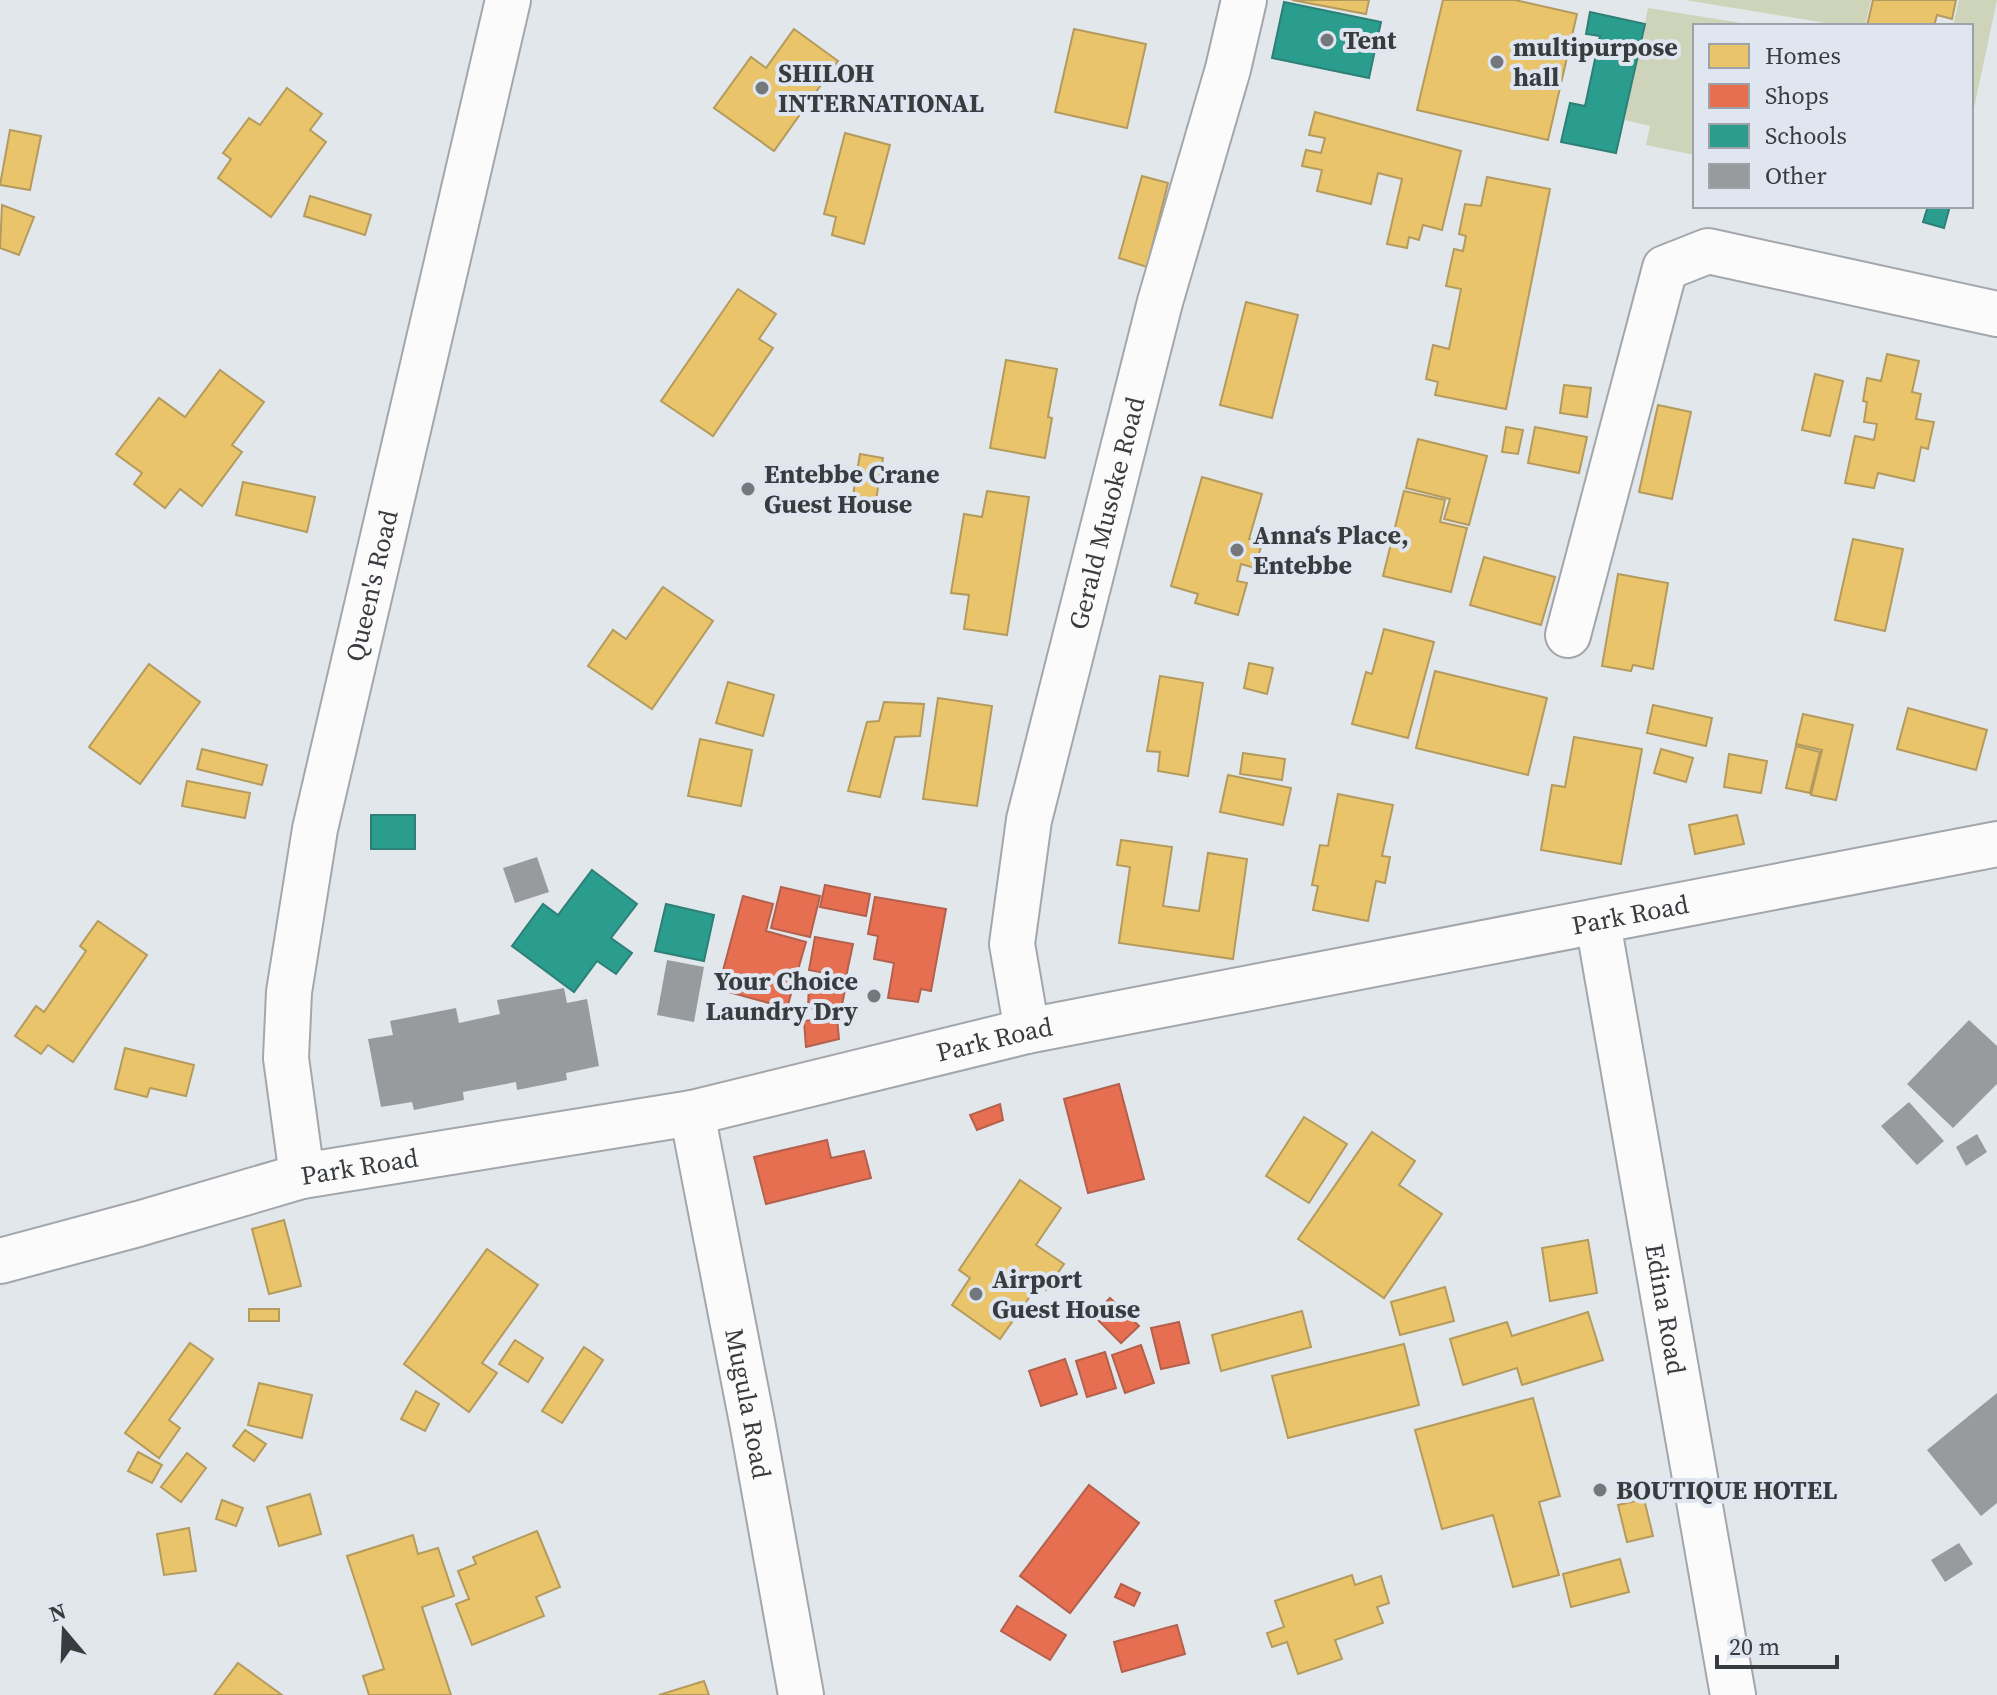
<svg xmlns="http://www.w3.org/2000/svg" width="1997" height="1695" viewBox="0 0 1997 1695" font-family="'Source Serif 4',serif">
	<rect width="100%" height="100%" fill="#e2e7ec"/>
	<!-- green -->
	<g fill="#ced4ba">
		<polygon points="1685,0 1871,0 1865,26 1844,26"/>
		<polygon points="1959,0 1997,0 1971,122 1971,26 1953,26"/>
		<polygon points="1648,8 1760,26 1695,26 1695,155 1646,145 1650,126 1625,120"/>
	</g>
	<!-- homes -->
	<g fill="#e9c46a" stroke="#b49b5d" stroke-width="2">
		<polygon points="1292,0 1369,0 1366,14"/>
		<polygon points="1443,0 1515,0 1577,14 1548,140 1417,110"/>
		<polygon points="1873,0 1956,0 1952,19 1937,15 1934,26 1867,26"/>
		<polygon points="794,29 838,61 774,151 714,108 751,57 766,68"/>
		<polygon points="1074,29 1146,44 1127,128 1055,112"/>
		<polygon points="287,88 322,114 310,130 326,142 271,217 218,178 231,159 223,153 249,118 260,125"/>
		<polygon points="1315,112 1461,151 1442,230 1423,225 1419,240 1409,237 1407,248 1387,244 1402,179 1378,173 1371,204 1317,191 1322,170 1302,166 1306,150 1321,153 1325,138 1309,135"/>
		<polygon points="10,130 41,136 30,190 0,185"/>
		<polygon points="845,133 890,145 864,244 832,235 836,217 824,214"/>
		<polygon points="1142,176 1168,183 1147,267 1119,258"/>
		<polygon points="1487,177 1550,189 1506,409 1435,395 1438,382 1426,379 1433,345 1449,349 1461,289 1446,286 1454,249 1463,251 1466,236 1459,234 1465,204 1481,206"/>
		<polygon points="310,196 371,215 365,235 304,216"/>
		<polygon points="2,205 34,217 19,255 0,248"/>
		<polygon points="738,289 776,314 759,339 773,348 713,436 661,401"/>
		<polygon points="1246,302 1298,315 1272,418 1220,405"/>
		<polygon points="1887,354 1919,361 1912,392 1921,394 1916,419 1934,422 1928,449 1921,447 1914,481 1878,473 1874,488 1845,483 1855,436 1874,440 1877,424 1864,422 1867,402 1863,401 1867,378 1881,381"/>
		<polygon points="1006,360 1057,369 1048,417 1052,418 1045,458 990,448"/>
		<polygon points="220,370 264,402 232,445 242,452 202,506 180,489 165,508 134,484 142,473 116,454 159,398 185,417"/>
		<polygon points="1815,374 1843,381 1830,436 1802,430"/>
		<polygon points="1564,385 1591,388 1587,417 1560,413"/>
		<polygon points="1658,405 1691,412 1672,499 1639,492"/>
		<polygon points="1506,427 1523,430 1518,454 1502,452"/>
		<polygon points="1535,427 1587,437 1579,473 1528,463"/>
		<polygon points="1418,439 1487,456 1469,525 1444,519 1450,499 1406,488"/>
		<polygon points="860,454 883,458 876,500 853,495"/>
		<polygon points="1202,477 1262,494 1249,539 1262,543 1255,568 1241,564 1237,581 1247,583 1238,615 1195,603 1198,594 1171,586"/>
		<polygon points="243,482 315,497 307,532 236,515"/>
		<polygon points="987,491 1029,497 1007,635 964,629 969,595 951,593 964,514 982,517"/>
		<polygon points="1404,491 1445,500 1440,522 1467,528 1451,592 1383,576"/>
		<polygon points="1853,539 1903,549 1885,631 1835,620"/>
		<polygon points="1484,557 1555,577 1541,625 1470,605"/>
		<polygon points="1618,574 1668,583 1653,669 1633,665 1631,671 1602,666"/>
		<polygon points="663,587 713,621 652,709 588,666 613,630 626,639"/>
		<polygon points="1384,629 1434,642 1408,738 1352,724 1366,672 1372,674"/>
		<polygon points="1249,663 1273,668 1267,694 1244,688"/>
		<polygon points="149,664 200,702 140,784 89,747"/>
		<polygon points="1435,671 1547,698 1528,775 1416,748"/>
		<polygon points="1160,676 1203,683 1188,776 1158,771 1160,752 1147,751"/>
		<polygon points="728,682 774,695 763,736 716,723"/>
		<polygon points="938,698 992,706 977,806 923,799"/>
		<polygon points="884,702 924,704 920,736 895,737 880,797 848,791 867,722 879,721"/>
		<polygon points="1653,705 1712,718 1706,746 1647,733"/>
		<polygon points="1908,708 1987,730 1976,770 1897,749"/>
		<polygon points="1803,714 1853,725 1836,800 1811,795 1822,750 1796,744"/>
		<polygon points="1574,737 1642,749 1621,864 1541,850 1552,785 1565,787"/>
		<polygon points="700,739 752,750 741,806 688,796"/>
		<polygon points="1796,746 1820,752 1810,793 1786,788"/>
		<polygon points="202,749 267,765 262,785 197,769"/>
		<polygon points="1661,749 1693,758 1686,782 1654,773"/>
		<polygon points="1243,753 1285,759 1282,780 1240,774"/>
		<polygon points="1729,754 1767,761 1761,793 1724,787"/>
		<polygon points="1228,775 1291,788 1283,825 1220,812"/>
		<polygon points="187,781 250,793 245,818 182,806"/>
		<polygon points="1338,794 1393,805 1382,856 1390,857 1385,883 1376,881 1368,921 1313,910 1318,886 1312,885 1320,845 1328,846"/>
		<polygon points="1737,815 1744,844 1695,854 1689,825"/>
		<polygon points="1121,840 1172,847 1163,906 1199,911 1208,853 1247,859 1233,959 1119,943 1130,867 1117,865"/>
		<polygon points="98,921 147,955 73,1062 48,1045 41,1054 15,1036 36,1006 44,1012 86,951 80,946"/>
		<polygon points="125,1048 194,1065 186,1096 150,1088 147,1097 115,1089"/>
		<polygon points="1304,1117 1347,1144 1309,1203 1266,1176"/>
		<polygon points="1372,1132 1415,1161 1399,1185 1442,1214 1384,1298 1298,1239"/>
		<polygon points="1020,1180 1061,1208 1036,1245 1064,1264 1046,1290 1038,1285 1000,1339 952,1305 970,1278 959,1270"/>
		<polygon points="284,1220 301,1286 269,1294 252,1229"/>
		<polygon points="1588,1240 1597,1293 1550,1301 1542,1248"/>
		<polygon points="487,1249 538,1285 482,1363 497,1373 469,1412 404,1364"/>
		<polygon points="1445,1287 1454,1321 1400,1335 1391,1302"/>
		<rect x="249" y="1309" width="30" height="12"/>
		<polygon points="1302,1311 1311,1347 1221,1371 1212,1335"/>
		<polygon points="1588,1312 1603,1360 1522,1385 1517,1368 1463,1385 1450,1339 1507,1322 1512,1336"/>
		<polygon points="515,1340 543,1358 528,1382 499,1364"/>
		<polygon points="190,1343 213,1359 169,1420 180,1428 159,1458 125,1433"/>
		<polygon points="1404,1344 1419,1405 1288,1438 1272,1376"/>
		<polygon points="584,1347 603,1360 562,1423 542,1411"/>
		<polygon points="259,1383 312,1395 302,1438 248,1425"/>
		<polygon points="416,1391 439,1404 425,1431 401,1419"/>
		<polygon points="1533,1398 1560,1496 1539,1502 1559,1575 1513,1587 1493,1515 1442,1529 1415,1430"/>
		<polygon points="245,1430 266,1444 254,1461 233,1446"/>
		<polygon points="138,1452 162,1465 152,1483 128,1471"/>
		<polygon points="187,1453 206,1468 181,1502 161,1487"/>
		<polygon points="310,1494 321,1534 279,1546 267,1507"/>
		<polygon points="1644,1499 1653,1536 1627,1542 1618,1505"/>
		<polygon points="222,1500 243,1508 236,1526 216,1519"/>
		<polygon points="189,1528 196,1571 164,1575 157,1534"/>
		<polygon points="537,1531 560,1587 536,1597 544,1616 472,1645 456,1604 469,1599 458,1571 476,1564 473,1557"/>
		<polygon points="413,1535 418,1554 438,1548 454,1596 422,1607 451,1695 369,1695 363,1676 384,1669 347,1556"/>
		<polygon points="1620,1559 1629,1592 1571,1607 1563,1574"/>
		<polygon points="1352,1575 1355,1585 1381,1576 1389,1603 1377,1607 1383,1623 1335,1640 1342,1659 1298,1674 1287,1642 1272,1647 1267,1633 1284,1627 1275,1601"/>
		<polygon points="238,1663 282,1695 214,1695"/>
		<polygon points="704,1681 709,1695 659,1695"/>
	</g>
	<!-- shops -->
	<g fill="#e76f51" stroke="#b3604c" stroke-width="2">
		<polygon points="825,885 870,894 866,916 820,907"/>
		<polygon points="781,887 820,896 810,937 771,928"/>
		<polygon points="743,896 773,904 766,931 806,942 787,1008 718,989"/>
		<polygon points="875,897 946,909 931,991 921,989 918,1002 888,998 894,963 874,959 878,936 868,934"/>
		<polygon points="815,937 853,944 846,977 809,970"/>
		<polygon points="809,983 846,985 841,1010 808,1008"/>
		<polygon points="837,1018 839,1039 806,1047 804,1021"/>
		<polygon points="1119,1084 1144,1179 1088,1193 1064,1099"/>
		<polygon points="1000,1104 1003,1120 977,1130 970,1115"/>
		<polygon points="827,1140 831,1158 864,1151 871,1178 766,1204 754,1157"/>
		<polygon points="1110,1298 1139,1326 1121,1343 1093,1315"/>
		<polygon points="1179,1322 1189,1363 1161,1369 1151,1328"/>
		<polygon points="1141,1345 1154,1383 1125,1393 1112,1355"/>
		<polygon points="1105,1352 1116,1388 1087,1397 1076,1361"/>
		<polygon points="1065,1359 1077,1394 1041,1406 1029,1371"/>
		<polygon points="1089,1485 1139,1523 1070,1613 1020,1576"/>
		<polygon points="1121,1584 1140,1593 1134,1606 1115,1597"/>
		<polygon points="1017,1606 1066,1635 1050,1660 1001,1631"/>
		<polygon points="1177,1625 1185,1654 1122,1672 1114,1642"/>
	</g>
	<!-- schools -->
	<g fill="#2a9d8f" stroke="#2e8077" stroke-width="2">
		<polygon points="1284,2 1381,22 1369,78 1272,58"/>
		<polygon points="1590,12 1645,24 1616,153 1561,142 1570,103 1585,106 1600,36 1586,34"/>
		<polygon points="1928,206 1950,206 1944,228 1923,222"/>
		<rect x="371" y="815" width="44" height="34"/>
		<polygon points="592,870 637,904 611,938 632,953 616,974 597,961 574,992 512,946 543,904 558,915"/>
		<polygon points="666,904 714,915 704,961 655,951"/>
	</g>
	<!-- building -->
	<g fill="#979b9e">
		<polygon points="537,857 549,892 515,903 503,868"/>
		<polygon points="667,960 704,967 694,1022 657,1015"/>
		<polygon points="564,988 567,1003 587,999 599,1066 566,1073 567,1080 517,1090 516,1082 463,1092 464,1100 414,1110 412,1102 381,1107 368,1039 393,1035 390,1021 456,1008 459,1023 500,1014 497,1000"/>
		<polygon points="1969,1020 1997,1046 1997,1084 1953,1128 1907,1084"/>
		<polygon points="1909,1102 1944,1141 1917,1165 1881,1126"/>
		<polygon points="1977,1134 1987,1152 1966,1166 1956,1147"/>
		<polygon points="1997,1393 1997,1503 1981,1516 1927,1450"/>
		<polygon points="1959,1543 1973,1564 1945,1582 1931,1560"/>
	</g>
	<g fill="none" stroke-linecap="round" stroke-linejoin="round">
		<defs>
			<g id="street">
				<polyline points="1568,635 1665,268 1708,251 1997,314"/>
				<path id="s1" d="M1598 923 1733 1695"/>
				<path id="s2" d="M1027 1031 1012 944 1029 820 1160 302 1228 69 1244 0"/>
				<path id="s3" d="M692 1113 753 1427 801 1695"/>
				<path id="s4" d="M302 1176 286 1058 289 992 315 829 508 0"/>
				<path id="s5" d="M0 1261 138 1224 302 1176 692 1113 1027 1031 1997 844"/>
			</g>
		</defs>
		<!-- street casing -->
		<use href="#street" stroke="#a3a7ab" stroke-width="48"/>
		<!-- street -->
		<use href="#street" stroke="#fbfbfc" stroke-width="44"/>
	</g>
	<!-- markers -->
	<g fill="#74787c" stroke="#dfe6ef" stroke-width="3">
		<circle cx="1327" cy="40" r="8"/>
		<circle cx="1497" cy="62" r="8"/>
		<circle cx="762" cy="88" r="8"/>
		<circle cx="748" cy="489" r="8"/>
		<circle cx="1237" cy="550" r="8"/>
		<circle cx="874" cy="996" r="8"/>
		<circle cx="976" cy="1294" r="8"/>
		<circle cx="1600" cy="1490" r="8"/>
	</g>
	<g text-anchor="middle" dominant-baseline="central" stroke-width="8" stroke-linejoin="round" paint-order="stroke">
		<!-- poi labels -->
		<g font-size="26" font-weight="bold" fill="#393c3f" stroke="#dfe6ef" text-anchor="start">
			<text x="1343" y="40">Tent</text>
			<text x="1513" y="47">multipurpose<tspan x="1513" dy="30">hall</tspan></text>
			<text x="778" y="73">SHILOH<tspan x="778" dy="30">INTERNATIONAL</tspan></text>
			<text x="764" y="474">Entebbe Crane<tspan x="764" dy="30">Guest House</tspan></text>
			<text x="1253" y="535">Anna‘s Place,<tspan x="1253" dy="30">Entebbe</tspan></text>
			<text x="858" y="981" text-anchor="end">Your Choice<tspan x="858" dy="30">Laundry Dry</tspan></text>
			<text x="992" y="1279">Airport<tspan x="992" dy="30">Guest House</tspan></text>
			<text x="1616" y="1490">BOUTIQUE HOTEL</text>
		</g>
		<!-- street labels -->
		<g font-size="26" fill="#393c3f" stroke="#dfe6ef">
			<text stroke="none"><textPath href="#s2" startOffset="530">Gerald Musoke Road</textPath></text>
			<text stroke="none"><textPath href="#s4" startOffset="600">Queen's Road</textPath></text>
			<text stroke="none"><textPath href="#s5" startOffset="1668">Park Road</textPath></text>
			<text stroke="none"><textPath href="#s5" startOffset="1020">Park Road</textPath></text>
			<text stroke="none"><textPath href="#s5" startOffset="372">Park Road</textPath></text>
			<text stroke="none"><textPath href="#s1" startOffset="392">Edina Road</textPath></text>
			<text stroke="none"><textPath href="#s3" startOffset="296">Mugula Road</textPath></text>
		</g>
	</g>
	<!-- legend -->
	<rect x="1693" y="24" width="280" height="184" fill="#dfe6ef" stroke="#9da2a9" stroke-width="2"/>
	<rect x="1709" y="44" width="40" height="24" fill="#e9c46a" stroke="#9da2a9" stroke-width="2"/>
	<text x="1765" y="64" font-size="24" fill="#393c3f">Homes</text>
	<rect x="1709" y="84" width="40" height="24" fill="#e76f51" stroke="#9da2a9" stroke-width="2"/>
	<text x="1765" y="104" font-size="24" fill="#393c3f">Shops</text>
	<rect x="1709" y="124" width="40" height="24" fill="#2a9d8f" stroke="#9da2a9" stroke-width="2"/>
	<text x="1765" y="144" font-size="24" fill="#393c3f">Schools</text>
	<rect x="1709" y="164" width="40" height="24" fill="#979b9e" stroke="#9da2a9" stroke-width="2"/>
	<text x="1765" y="184" font-size="24" fill="#393c3f">Other</text>
	<!-- north arrow -->
	<g transform="translate(64 1631) rotate(341)" stroke="#dfe6ef" stroke-width="6" paint-order="stroke">
	<path d="M0-6L14 30L0 20L-14 30Z" fill="#393c3f"/>
	<text y="-12" font-size="22" font-weight="bold" text-anchor="middle" fill="#393c3f">N</text>
	</g>
	<!-- scale -->
	<path d="M1717 1655v12h120v-12" fill="none" stroke="#393c3f" stroke-width="4"/>
	<text x="1729" y="1655" font-size="24" fill="#393c3f" stroke="#dfe6ef" stroke-width="6" paint-order="stroke">20 m</text>
</svg>
